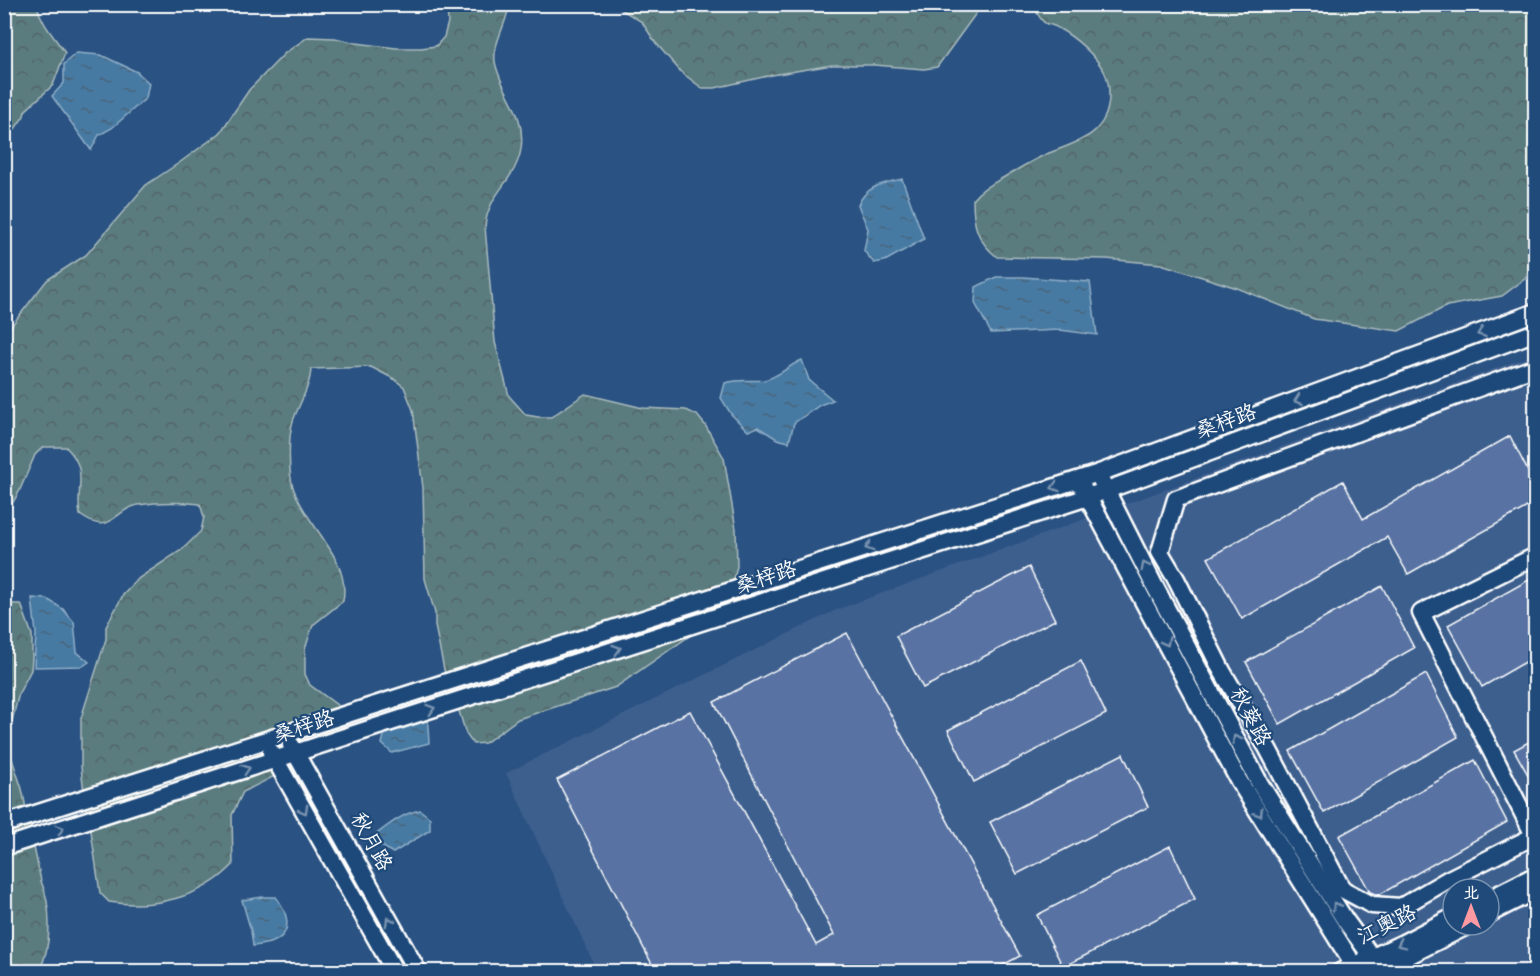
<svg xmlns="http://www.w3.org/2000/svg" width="1540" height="976" viewBox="0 0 1540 976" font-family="Mynerve,'LXGW WenKai TC',sans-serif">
	<defs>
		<pattern id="forest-crowns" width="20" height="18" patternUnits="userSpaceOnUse" patternTransform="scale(1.5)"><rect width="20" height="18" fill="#5a7b7f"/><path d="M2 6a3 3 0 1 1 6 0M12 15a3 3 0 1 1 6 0" fill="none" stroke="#536466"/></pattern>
		<pattern id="water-ripples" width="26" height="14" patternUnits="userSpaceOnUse" patternTransform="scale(1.5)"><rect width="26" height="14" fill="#467aa3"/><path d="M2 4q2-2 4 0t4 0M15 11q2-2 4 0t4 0" fill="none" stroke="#496378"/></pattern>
	</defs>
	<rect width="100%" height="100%" fill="#2a5282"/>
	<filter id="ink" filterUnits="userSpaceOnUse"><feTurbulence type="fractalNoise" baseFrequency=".0167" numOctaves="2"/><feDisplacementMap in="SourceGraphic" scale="12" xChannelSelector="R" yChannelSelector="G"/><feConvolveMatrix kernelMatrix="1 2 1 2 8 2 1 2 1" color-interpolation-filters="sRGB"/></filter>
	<g filter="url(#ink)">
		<!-- built -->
		<path fill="#3c5f8e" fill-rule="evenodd" d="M1535 354V971H597L506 773 836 610ZM1453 889H1489V925H1453Z"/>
		<!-- forest -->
		<g fill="url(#forest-crowns)" stroke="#acbdbf" stroke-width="1.5">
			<path d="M5 4 37 5C41 24 54 36 65 53L53 85 25 111 24 116 5 143Z"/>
			<path d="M447 5H509C507 25 490 47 496 66 504 97 526 113 521 149 516 181 488 192 485 227L495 342 509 396 526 415 538 417H551L585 394 643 408 686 410 697 415 705 425 724 458 736 529 737 566 729 602 703 630 691 635 616 687 518 719 485 743 473 744 466 734 459 711 448 689 435 626V613L425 579 423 488 413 410 404 387 394 379 371 367 311 369C310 387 299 404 293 421 288 436 288 475 294 490 308 528 351 559 343 601L313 625 305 649V674L310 685 341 708 345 720 342 733 324 751 243 792 232 815 233 865C202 898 152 909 109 902L100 893 91 831 87 818 81 767V718L106 639V627L123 595 139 578 183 549 201 531 204 517 200 504C180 502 158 502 138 505 114 509 111 538 80 515 75 488 90 471 66 447H43L35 455 19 492 5 516V334L47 280 86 255 146 185 179 163 220 133 249 90 285 53 308 37 335 38 356 43 396 48H421L436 46 444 37 448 22Z"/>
			<polygon points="614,5 982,5 937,67 924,69 874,65 832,65 772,75 715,88 702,88 681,72 655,42 642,22"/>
			<path d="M1032 5H1535L1536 251 1526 278 1502 296 1447 306 1399 331 1314 319 1237 288 1161 264 1106 259 997 257C976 240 973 224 973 199 985 185 992 185 1006 176 1018 169 1030 162 1042 156 1071 143 1107 139 1109 98 1109 89 1109 80 1104 71 1094 54 1076 38 1058 28 1054 25 1049 25 1045 23 1040 20 1036 10 1032 5Z"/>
			<path d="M4 604H21L32 635V658L31 670 19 693 10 729 9 742 10 753 22 789 41 881C52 907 52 947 39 971L5 972Z"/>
		</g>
		<!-- water -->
		<g fill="url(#water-ripples)" stroke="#90afc8" stroke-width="1.5">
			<polygon points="76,53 101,55 137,72 149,83 146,98 112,128 99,135 91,150 52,96 64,83 64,64"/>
			<path d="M902 179 924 239 885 261 874 263 864 251 868 229 858 205C866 186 883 183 902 179Z"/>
			<polygon points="996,277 1023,277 1090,282 1097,335 1060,330 991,333 975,303 976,287"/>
			<path d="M802 360 809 380 833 400 820 405 794 423 789 442 777 439 758 427 748 431 731 414 721 398 725 383C740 378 750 382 764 380 779 377 789 365 802 360Z"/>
			<polygon points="32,598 47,599 63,609 74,622 77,652 89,662 83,666 34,667 36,634"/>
			<polygon points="409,698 427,710 429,743 392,753 382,744 386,727 397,702"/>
			<path d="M420 810 430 818V830L393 853 370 839C386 827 400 814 420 810Z"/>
			<path d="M263 897H276C286 910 294 930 277 940 270 944 260 945 253 946L251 931 242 900Z"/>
		</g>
		<!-- building -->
		<g fill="#5873a3" stroke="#fff" stroke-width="1.5">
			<polygon points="1510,436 1536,487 1536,502 1408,574 1387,537 1242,619 1208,558 1343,481 1363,519"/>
			<polygon points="1029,567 1055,620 923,688 896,636"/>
			<polygon points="1536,576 1536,656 1482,687 1448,625"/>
			<polygon points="1382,586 1414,648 1280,724 1246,662"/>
			<polygon points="847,633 1020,956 990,972 656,972 557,780 690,711 816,945 834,935 714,702"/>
			<polygon points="1081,661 1106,714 974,782 948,730"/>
			<polygon points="1426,674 1458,737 1324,813 1290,751"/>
			<polygon points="1536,738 1536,789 1514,750"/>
			<polygon points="1123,754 1148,807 1017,874 990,822"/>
			<polygon points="1475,760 1507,822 1379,895 1370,892 1339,836"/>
			<polygon points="1170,846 1195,899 1063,967 1037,915"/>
		</g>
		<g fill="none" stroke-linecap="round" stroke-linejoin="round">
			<defs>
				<g id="minor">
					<polyline points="1536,367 1176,499 1160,552 1176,579 1222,671 1268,749 1342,889 1372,905 1401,907 1449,879 1536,835"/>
					<polyline points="1101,480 1154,585 1260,784 1345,920 1372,957 1380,972"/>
					<polyline points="1083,488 1239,781 1358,972"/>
					<polyline points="291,745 418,972"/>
					<polyline points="271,752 395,972"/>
					<polyline points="4,824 1099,473 1536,312"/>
					<polyline points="1534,835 1421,613 1536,556"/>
					<polyline points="4,847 1088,497 1536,332"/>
					<polyline points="1489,899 1536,875"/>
					<polyline points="1489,914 1536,890"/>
					<polyline points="1340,972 1401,944 1453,917"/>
					<polyline points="1376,972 1469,925"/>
				</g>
			</defs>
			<!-- minor casing -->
			<use href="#minor" stroke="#fff" stroke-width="21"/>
			<!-- minor -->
			<use href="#minor" stroke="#1f4a7a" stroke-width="16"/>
		</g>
		<!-- one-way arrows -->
		<defs><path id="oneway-chevron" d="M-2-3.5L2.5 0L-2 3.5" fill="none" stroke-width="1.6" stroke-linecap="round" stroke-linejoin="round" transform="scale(1.5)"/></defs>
		<g stroke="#7992af">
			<use href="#oneway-chevron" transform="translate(1481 333) rotate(160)"/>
			<use href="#oneway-chevron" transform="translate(1298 400) rotate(160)"/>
			<use href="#oneway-chevron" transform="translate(1055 487) rotate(162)"/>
			<use href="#oneway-chevron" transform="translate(869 547) rotate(162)"/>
			<use href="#oneway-chevron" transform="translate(1145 566) rotate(-117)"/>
			<use href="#oneway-chevron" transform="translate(1166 642) rotate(62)"/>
			<use href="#oneway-chevron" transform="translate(617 649) rotate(-18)"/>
			<use href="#oneway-chevron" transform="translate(431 709) rotate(-18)"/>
			<use href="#oneway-chevron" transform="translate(1236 739) rotate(-118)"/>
			<use href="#oneway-chevron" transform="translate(246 769) rotate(-18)"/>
			<use href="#oneway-chevron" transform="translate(304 810) rotate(61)"/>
			<use href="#oneway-chevron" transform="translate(1259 813) rotate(58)"/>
			<use href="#oneway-chevron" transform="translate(60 829) rotate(-18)"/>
			<use href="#oneway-chevron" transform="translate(1336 906) rotate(-122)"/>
			<use href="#oneway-chevron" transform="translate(389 921) rotate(-119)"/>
			<use href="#oneway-chevron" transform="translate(1401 944) rotate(154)"/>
		</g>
	</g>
	<g text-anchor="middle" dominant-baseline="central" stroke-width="4.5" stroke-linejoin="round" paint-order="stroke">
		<!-- street labels -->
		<g font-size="21" fill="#fff" stroke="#1f4a7a">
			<text transform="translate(1226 422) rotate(-20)">桑梓路</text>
			<text transform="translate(766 578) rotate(-18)">桑梓路</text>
			<text transform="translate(1250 717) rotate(62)">秋葵路</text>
			<text transform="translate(304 727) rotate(-18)">桑梓路</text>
			<text transform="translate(371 842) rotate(61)">秋月路</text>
			<text transform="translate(1387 925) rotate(-26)">江奥路</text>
		</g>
	</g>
	<!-- margin -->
	<rect width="1540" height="976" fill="none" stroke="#1f4a7a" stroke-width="24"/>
	<rect x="12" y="12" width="1516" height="952" fill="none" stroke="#fff" stroke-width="2" filter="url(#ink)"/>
	<!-- north arrow -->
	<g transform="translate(1471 907)"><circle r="28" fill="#1f4a7a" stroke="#7992af" stroke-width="1.5"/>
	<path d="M0-4.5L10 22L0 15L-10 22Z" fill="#ff9aa2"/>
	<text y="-9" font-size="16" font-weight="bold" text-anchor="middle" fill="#ffffff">北</text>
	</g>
</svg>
